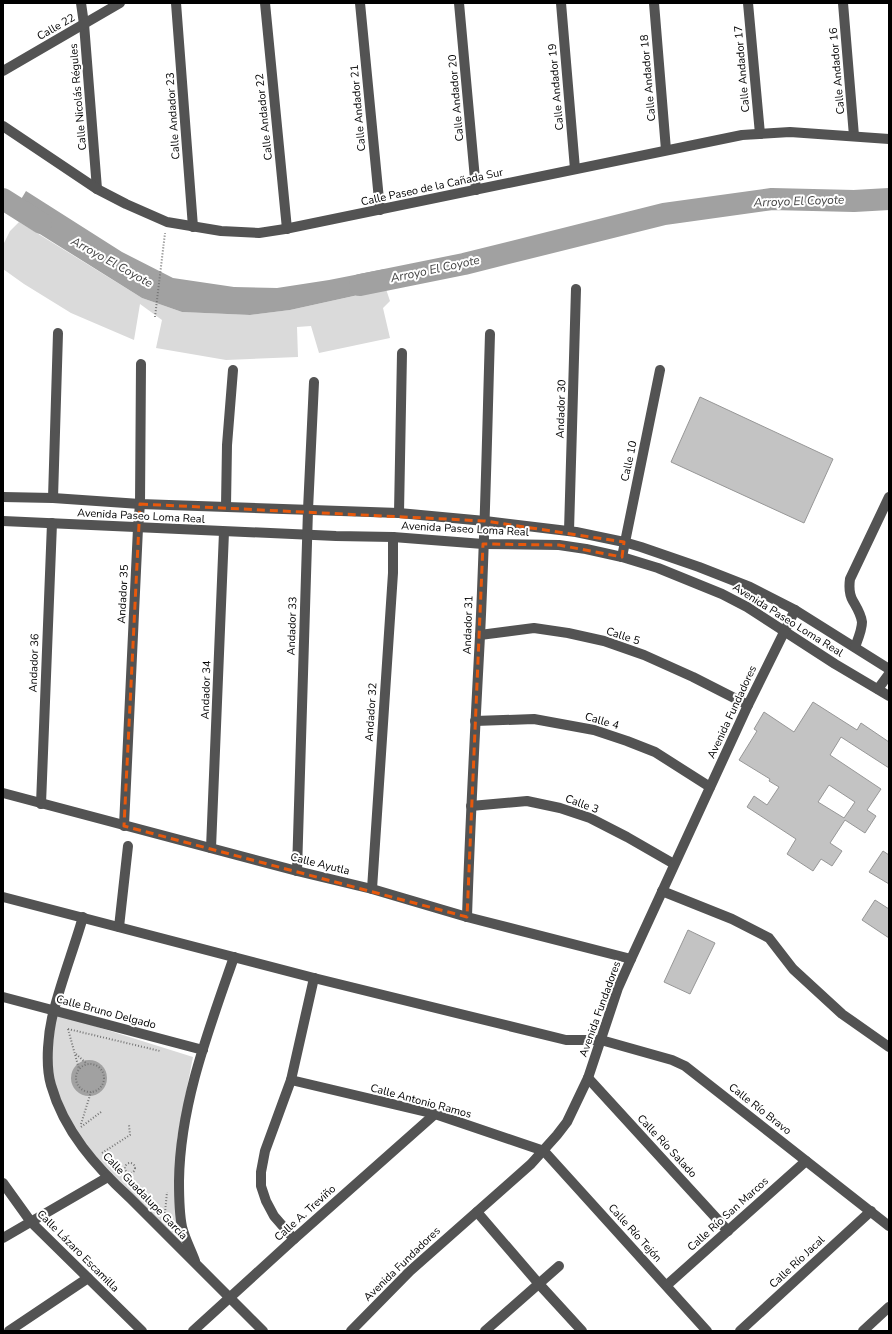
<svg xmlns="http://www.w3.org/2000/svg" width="892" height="1334" viewBox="0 0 892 1334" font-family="'Nunito Sans',sans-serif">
	<rect width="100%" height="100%" fill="#fff"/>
	<!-- green -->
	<g fill="#dadada">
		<polygon points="19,222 142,298 182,312 250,315 290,310 386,289 390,301 383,308 390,338 319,353 311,326 297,327 298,357 226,360 156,348 162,320 140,304 134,340 71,313 24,284 3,269 3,245 10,231"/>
		<polygon points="53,1013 193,1057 177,1139 177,1176 191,1257 80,1145 50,1079"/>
	</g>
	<!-- water -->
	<g fill="#a1a1a1">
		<polygon points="26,191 122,252 173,278 234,287 277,288 329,280 385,269 390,288 290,310 250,315 182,312 142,298 11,216"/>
		<circle cx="89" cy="1078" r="18"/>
	</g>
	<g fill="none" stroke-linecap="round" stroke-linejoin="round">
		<!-- river -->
		<g stroke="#a1a1a1" stroke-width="22">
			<polyline points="3,199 41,223"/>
			<polyline points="360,285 464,264 664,214 772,199 854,201 889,199"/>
		</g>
	</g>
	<!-- building -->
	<g fill="#c3c3c3" stroke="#979797" fill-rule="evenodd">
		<polygon points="700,397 833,459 804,523 671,462"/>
		<path d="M813 702 857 730 861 723 889 742V768L841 737 830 755 881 789 867 810 876 816 865 833 845 820 830 843 842 851 832 866 821 859 813 871 787 854 796 839 747 807 754 796 767 805 779 787 769 781 770 779 739 760 757 731 754 729 764 712 794 732ZM829 785 855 802 844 818 818 802Z"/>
		<polygon points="883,851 889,855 889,884 869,872"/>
		<polygon points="875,900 889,909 889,938 862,920"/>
		<polygon points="688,930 715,943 690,994 664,982"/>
	</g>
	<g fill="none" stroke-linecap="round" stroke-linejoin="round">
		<!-- path -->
		<g stroke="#757575" stroke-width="2" stroke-dasharray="1 2" stroke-linecap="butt">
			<polyline points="155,317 165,233"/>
			<polyline points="68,1029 160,1051"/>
			<polyline points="68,1029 79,1069"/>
			<polyline points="76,1054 87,1064"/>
			<circle cx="90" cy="1078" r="14"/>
			<polyline points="81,1124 91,1092"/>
			<polyline points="81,1127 101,1112"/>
			<polyline points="102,1153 130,1135 129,1125"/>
			<circle cx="130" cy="1168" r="5"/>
			<polyline points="127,1173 129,1181"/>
			<polyline points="153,1204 165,1213 167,1192"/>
		</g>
		<!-- minor -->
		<g stroke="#535353" stroke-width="10">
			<polyline points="81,3 84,24 97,189"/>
			<polyline points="176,3 193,227"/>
			<polyline points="265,3 287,229"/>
			<polyline points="360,3 380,210"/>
			<polyline points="459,3 476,190"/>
			<polyline points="561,3 575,169"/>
			<polyline points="654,3 666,150"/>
			<polyline points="748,3 760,134"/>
			<polyline points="843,3 854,136"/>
			<polyline points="3,71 120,3"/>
			<polyline points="3,126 97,189 126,204 167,222 221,231 259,233 285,229 742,135 790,132 889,139"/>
			<polyline points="3,497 53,498 140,504 399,513 485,521 576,532 624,542 641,547 699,567 750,587 795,610 889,669"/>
			<polyline points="53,498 58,333"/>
			<polyline points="226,506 227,445 233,370"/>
			<polyline points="399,513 402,353"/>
			<polyline points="3,521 336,536 393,537 483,544 559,545 586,549 622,557 658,568 722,594 747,607 835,664 889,696"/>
			<polyline points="569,531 576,289"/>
			<polyline points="622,557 660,370"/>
			<polyline points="480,635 534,628 568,633 604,641 644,655 693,677 748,705"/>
			<path d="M855 647C858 639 862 630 862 622 861 614 857 608 853 601 849 594 849 586 850 579L889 497"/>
			<polyline points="878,689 889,674"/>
			<polyline points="475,721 534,719 594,730 627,741 655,752 710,787"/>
			<polyline points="3,793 297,871 372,889 467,917 631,959"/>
			<polyline points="41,804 52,523"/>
			<polyline points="471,806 527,801 560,808 590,818 627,837 674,864"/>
			<polyline points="124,826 138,528 140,504 141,364"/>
			<polyline points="211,848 224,532"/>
			<polyline points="297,871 308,510 314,382"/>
			<polyline points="372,889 393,573 393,537"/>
			<polyline points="662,891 732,919 769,938 793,969 842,1014 889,1047"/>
			<polyline points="3,897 314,978 566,1040 601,1040 672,1060 685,1066 889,1226"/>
			<path d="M83 917C74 948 62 979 54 1010 48 1031 45 1065 51 1085 64 1131 96 1167 130 1198L263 1331"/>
			<path d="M467 917C470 823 475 730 480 636 485 535 487 435 490 334"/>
			<polyline points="119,927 128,846"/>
			<polyline points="3,997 203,1050"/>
			<polyline points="588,1078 728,1231"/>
			<polyline points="291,1080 435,1114 544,1151 707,1331"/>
			<polyline points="3,1183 31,1222 142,1331"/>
			<polyline points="477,1212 539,1284 582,1331"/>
			<polyline points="3,1238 108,1177"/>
			<polyline points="294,1239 274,1216 266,1201 261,1186 261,1172 265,1151 291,1080 314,978"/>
			<path d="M195 1261C191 1250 185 1239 182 1227 179 1212 179 1196 179 1181 180 1104 209 1029 234 957"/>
			<polyline points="667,1285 806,1161"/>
			<polyline points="9,1331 88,1278"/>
			<polyline points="193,1331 294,1239 435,1114"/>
			<polyline points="351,1331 410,1271 531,1164 557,1135 567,1122 588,1078 618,988 631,959 748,705 795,610"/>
			<polyline points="485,1331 559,1266"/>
			<polyline points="740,1331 871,1211"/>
			<polyline points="863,1331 889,1307"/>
		</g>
	</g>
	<!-- marked area -->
	<path fill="none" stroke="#e8590c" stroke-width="3" stroke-dasharray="8 5" stroke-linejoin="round" d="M140 504 485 521 624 542 622 557 559 545 483 544 467 917 124 826Z"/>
	<g text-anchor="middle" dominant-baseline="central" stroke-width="4" stroke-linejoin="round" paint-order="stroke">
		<!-- street labels -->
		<g font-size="11" fill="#000" stroke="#fff">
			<text transform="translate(56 27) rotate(-30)">Calle 22</text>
			<text transform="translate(742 69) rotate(-95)">Calle Andador 17</text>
			<text transform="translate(837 71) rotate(-95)">Calle Andador 16</text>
			<text transform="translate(648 78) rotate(-95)">Calle Andador 18</text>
			<text transform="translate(556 87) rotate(-95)">Calle Andador 19</text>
			<text transform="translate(78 97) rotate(-95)">Calle Nicolás Régules</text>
			<text transform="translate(456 98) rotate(-95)">Calle Andador 20</text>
			<text transform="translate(358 108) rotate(-95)">Calle Andador 21</text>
			<text transform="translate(173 116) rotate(-94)">Calle Andador 23</text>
			<text transform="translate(264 117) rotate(-96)">Calle Andador 22</text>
			<text transform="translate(432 187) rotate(-12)">Calle Paseo de la Cañada Sur</text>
			<text transform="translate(561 409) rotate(-88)">Andador 30</text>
			<text transform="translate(629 461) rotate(-78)">Calle 10</text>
			<text transform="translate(141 516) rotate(3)">Avenida Paseo Loma Real</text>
			<text transform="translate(465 529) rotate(3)">Avenida Paseo Loma Real</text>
			<text transform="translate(123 594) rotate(-87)">Andador 35</text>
			<text transform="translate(788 620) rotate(32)">Avenida Paseo Loma Real</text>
			<text transform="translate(468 625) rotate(-88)">Andador 31</text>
			<text transform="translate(292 626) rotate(-88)">Andador 33</text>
			<text transform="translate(623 636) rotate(18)">Calle 5</text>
			<text transform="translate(34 663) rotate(-88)">Andador 36</text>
			<text transform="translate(206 690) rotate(-88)">Andador 34</text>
			<text transform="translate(371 712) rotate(-86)">Andador 32</text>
			<text transform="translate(732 712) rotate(-65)">Avenida Fundadores</text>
			<text transform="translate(602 721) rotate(16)">Calle 4</text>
			<text transform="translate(582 804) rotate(20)">Calle 3</text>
			<text transform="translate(320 864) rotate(14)">Calle Ayutla</text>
			<text transform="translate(600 1009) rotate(-70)">Avenida Fundadores</text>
			<text transform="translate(106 1012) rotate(15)">Calle Bruno Delgado</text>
			<text transform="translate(421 1101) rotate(15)">Calle Antonio Ramos</text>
			<text transform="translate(760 1109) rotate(38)">Calle Río Bravo</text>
			<text transform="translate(667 1146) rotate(47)">Calle Río Salado</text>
			<text transform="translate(145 1196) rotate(46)">Calle Guadalupe García</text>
			<text transform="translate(305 1213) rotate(-42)">Calle A. Treviño</text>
			<text transform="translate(728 1214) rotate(-42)">Calle Río San Marcos</text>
			<text transform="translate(635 1233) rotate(48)">Calle Río Tejón</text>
			<text transform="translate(78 1251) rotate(45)">Calle Lázaro Escamilla</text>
			<text transform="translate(797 1262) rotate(-43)">Calle Río Jacal</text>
			<text transform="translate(402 1264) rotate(-44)">Avenida Fundadores</text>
		</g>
		<!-- water labels -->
		<g font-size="12" font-style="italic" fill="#424242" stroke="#fff">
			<text transform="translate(799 201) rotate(-2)">Arroyo El Coyote</text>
			<text transform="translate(112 262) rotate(29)">Arroyo El Coyote</text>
			<text transform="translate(435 269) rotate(-12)">Arroyo El Coyote</text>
		</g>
	</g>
	<!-- border -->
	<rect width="892" height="1334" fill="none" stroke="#000000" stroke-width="8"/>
</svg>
